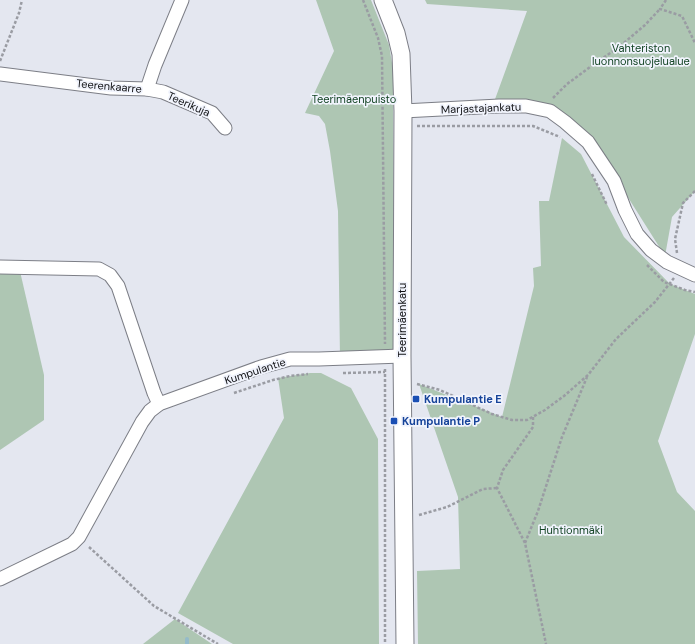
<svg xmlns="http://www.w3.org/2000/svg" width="695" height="644" viewBox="0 0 695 644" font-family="'DM Sans',sans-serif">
	<rect width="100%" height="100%" fill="#e4e7f0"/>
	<!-- green -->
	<g fill="#aec6b3">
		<polygon points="316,0 371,0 389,45 393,69 394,356 340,358 338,211 330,151 325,124 319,116 305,113 334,51"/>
		<polygon points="425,0 695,0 695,191 672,217 665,256 617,180 569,120 494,102 527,11 427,4"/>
		<polygon points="562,138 581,154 624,237 670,284 695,294 695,334 658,441 677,492 695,511 695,644 418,644 417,571 460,569 458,497 419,384 502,417 534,286 533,268 541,266 539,201 549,201"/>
		<polygon points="0,267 19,267 44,375 44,420 0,450"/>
		<polygon points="310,373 321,373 351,388 378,439 379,644 233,644 178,613 284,418 278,378"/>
		<polygon points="175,619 212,644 143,644"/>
	</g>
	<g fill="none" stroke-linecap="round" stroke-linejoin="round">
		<!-- stream -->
		<polyline stroke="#94bbca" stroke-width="4" points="187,644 187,639"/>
		<defs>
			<g id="minor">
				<polyline points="0,74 111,88 147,89 163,92 212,113 225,128"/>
				<polyline points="147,89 155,65 182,0"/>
				<polyline points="403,111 499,106 526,106 550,111 565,122 588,142 614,181 625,210 637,234 651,250 667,262 695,275"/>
				<polyline points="0,267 99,269 110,275 118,286 154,393 159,404"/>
				<polyline points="0,579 72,544 79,537 142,422 150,411 159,404 261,367 290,359 319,359 402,356"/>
			</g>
			<polyline id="tertiary" points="383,0 396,33 401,54 403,111 402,356 405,644"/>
		</defs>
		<!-- minor casing -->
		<use href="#minor" stroke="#7c7e86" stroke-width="15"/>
		<!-- tertiary casing -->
		<use href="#tertiary" stroke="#7c7e86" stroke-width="19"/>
		<!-- path -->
		<g stroke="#9a9ca3" stroke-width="2.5" stroke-dasharray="3 2" stroke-linecap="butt">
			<polyline points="363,0 378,38 382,56 385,344"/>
			<polyline points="666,0 660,9 682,16 695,43"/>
			<polyline points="0,61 19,13 22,0"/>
			<polyline points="553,98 567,84 597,62 619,47 645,25 660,9"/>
			<polyline points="417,126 533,126 560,137"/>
			<polyline points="592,174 607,205"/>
			<polyline points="677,253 675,239 683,203 695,191"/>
			<polyline points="647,265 664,282 685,290 695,292"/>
			<polyline points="385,369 385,644"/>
			<polyline points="343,373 385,372"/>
			<polyline points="417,384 440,390 492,414 512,420 527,420 545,410 564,396 588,375 616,339 655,302 674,278"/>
			<polyline points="234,393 273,380 290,376 308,374"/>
			<polyline points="533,417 533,427 503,470 497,488 525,543 546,644"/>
			<polyline points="419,515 447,507 483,489 497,488"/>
			<polyline points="525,543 538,511 562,437 587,377"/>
			<polyline points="89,547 154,606 218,644"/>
		</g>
		<!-- minor -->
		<use href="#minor" stroke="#fff" stroke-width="13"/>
		<!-- tertiary -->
		<use href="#tertiary" stroke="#fff" stroke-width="17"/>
	</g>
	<!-- markers -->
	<g fill="#1a4fb4" stroke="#f1f4fd" stroke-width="1.5">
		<rect x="412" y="395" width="8" height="8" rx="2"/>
		<rect x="390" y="417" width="8" height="8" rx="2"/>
	</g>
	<g text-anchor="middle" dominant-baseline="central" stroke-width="3.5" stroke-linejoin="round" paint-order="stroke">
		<!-- park labels -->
		<g font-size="11" fill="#124323" stroke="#f1f4fd">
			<text x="641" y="48">Vahteriston<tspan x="641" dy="13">luonnonsuojelualue</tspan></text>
			<text x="354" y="99">Teerimäenpuisto</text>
			<text x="571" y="530">Huhtionmäki</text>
		</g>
		<!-- street labels -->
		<g font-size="11" fill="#101114" stroke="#f1f4fd">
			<text transform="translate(109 86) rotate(5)">Teerenkaarre</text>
			<text transform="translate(189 104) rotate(24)">Teerikuja</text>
			<text transform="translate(481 108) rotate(-2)">Marjastajankatu</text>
			<text transform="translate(402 320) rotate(-90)">Teerimäenkatu</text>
			<text transform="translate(255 371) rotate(-18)">Kumpulantie</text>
		</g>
		<!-- transit labels -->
		<g font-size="11" font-weight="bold" fill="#164399" stroke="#f1f4fd" text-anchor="start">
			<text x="424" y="399">Kumpulantie E</text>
			<text x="402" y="421">Kumpulantie P</text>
		</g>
	</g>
</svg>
